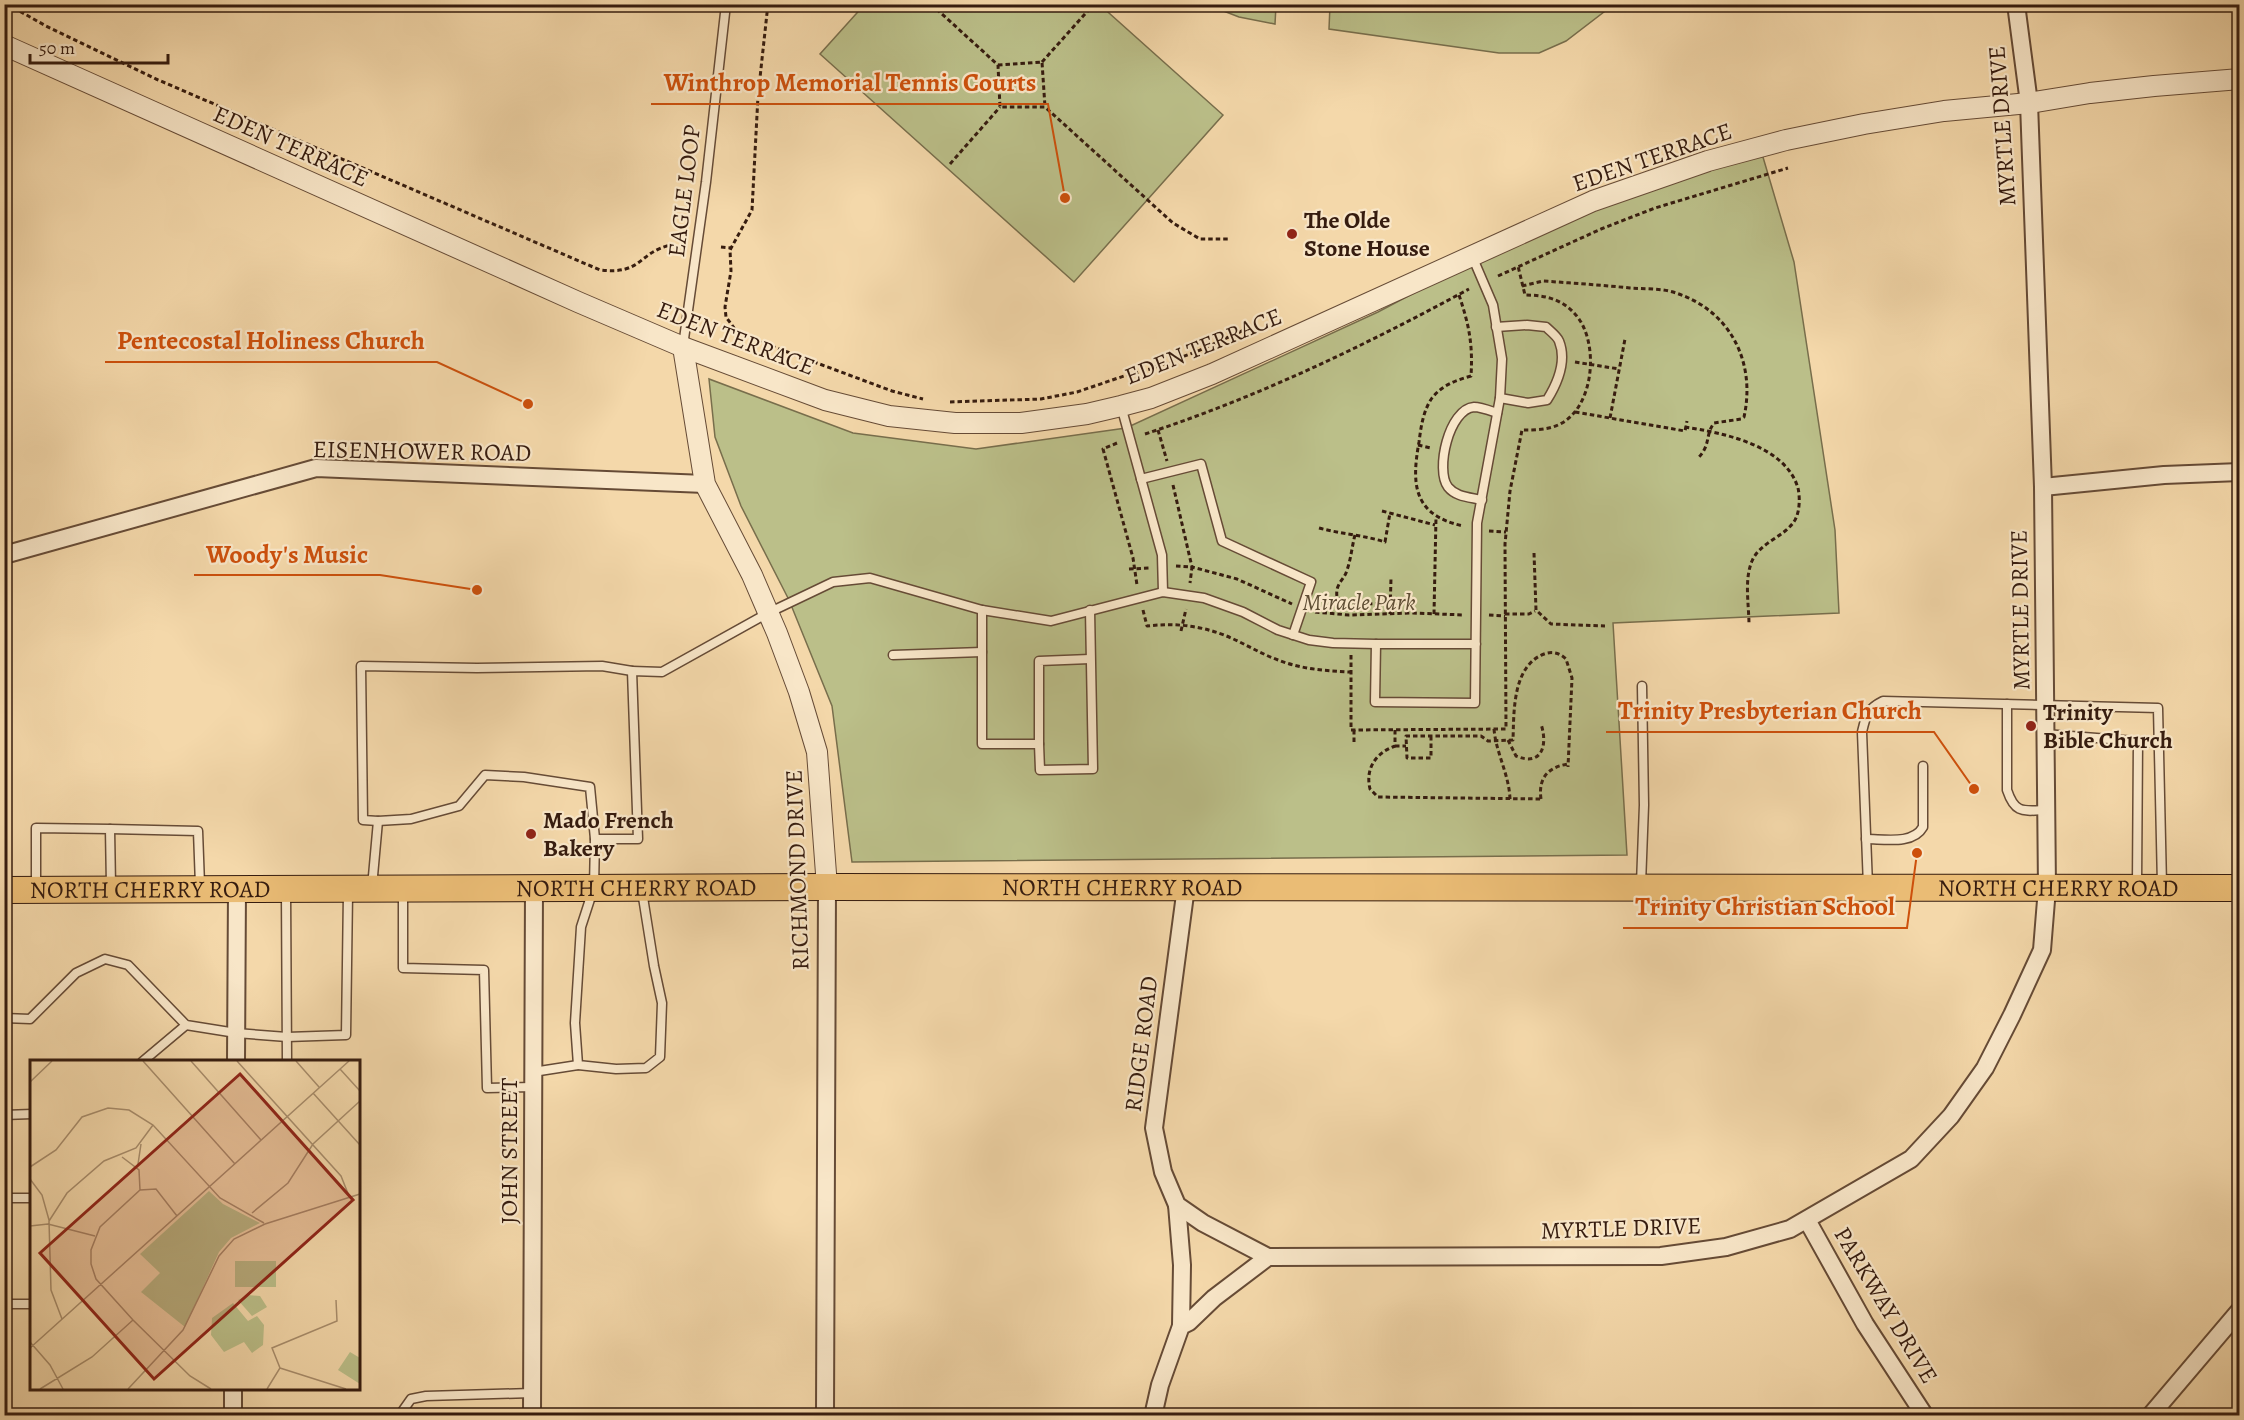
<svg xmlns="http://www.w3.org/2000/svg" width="2244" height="1420" viewBox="0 0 2244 1420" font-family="Alegreya,serif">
	<rect width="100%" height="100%" fill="#f4d8aa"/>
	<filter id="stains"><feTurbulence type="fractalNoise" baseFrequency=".00333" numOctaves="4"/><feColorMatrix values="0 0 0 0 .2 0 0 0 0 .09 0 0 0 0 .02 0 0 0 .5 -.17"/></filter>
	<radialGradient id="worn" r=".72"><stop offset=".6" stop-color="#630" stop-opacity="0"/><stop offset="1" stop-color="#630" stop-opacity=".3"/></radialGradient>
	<!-- green -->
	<g fill="#bbbf89" stroke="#786e4c" stroke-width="1.5">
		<polygon points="865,4 1100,5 1223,115 1074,282 820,54"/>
		<polygon points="1208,5 1276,5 1275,24 1239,17"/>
		<polygon points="1330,5 1330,4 1613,5 1566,41 1539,53 1499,53 1329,29"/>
		<polygon points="1760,147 1794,262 1835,530 1839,613 1613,623 1627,855 852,862 832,706 789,600 741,506 715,437 709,379 853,433 976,449 1126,428 1378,312 1556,218"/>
	</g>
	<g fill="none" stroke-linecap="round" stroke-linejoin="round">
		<defs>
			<g id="service">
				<polyline points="1472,256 1493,305 1502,359 1500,398 1477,523 1475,703 1375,702 1376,644 1476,644"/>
				<path d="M1496 327 1527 325 1546 327C1550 331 1557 336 1559 341 1567 361 1557 384 1547 400L1528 403 1500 398"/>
				<polyline points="683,346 706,182 726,4"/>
				<polyline points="1121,406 1162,555 1163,592"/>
				<polyline points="1141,479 1201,464 1222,541 1311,582 1293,635"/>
				<path d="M1482 500C1469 497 1456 497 1448 487 1435 470 1449 409 1474 407 1481 407 1491 411 1497 413"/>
				<polyline points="982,610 982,744 1039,744 1040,770 1093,769 1090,610"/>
				<polyline points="893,655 982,652"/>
				<polyline points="632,671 602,666 477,668 361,666 363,820 378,821 411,819 459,806 485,775 524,777 590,787 595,839 594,887 581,927 575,1023 578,1065 616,1069 646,1068 660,1057 662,1003 654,966 642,891"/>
				<path d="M2007 704V790C2015 814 2023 811 2046 810"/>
				<polyline points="2045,734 2161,743"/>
				<polyline points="1039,744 1039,661 1090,659"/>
				<polyline points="110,829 198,831 200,885"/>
				<polyline points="595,839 638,839 632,671 662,672 768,613 833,582 870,578 982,610 1051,621 1163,592 1204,598 1243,612 1278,630 1309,640 1333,643 1376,644"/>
				<path d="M1866 839C1884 839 1913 845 1923 827V766"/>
				<polyline points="1641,884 1644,805 1642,686"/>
				<polyline points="2137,884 2138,741"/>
				<polyline points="36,886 36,828 110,829 111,886"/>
				<path d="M1868 886 1862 732C1866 715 1867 709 1883 701L2158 708 2162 885"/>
				<polyline points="372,887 378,821"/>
				<polyline points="286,891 287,1062"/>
				<polyline points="403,893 403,968 484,970 487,1088 534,1087"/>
				<polyline points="4,1018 30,1019 76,973 105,959 128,965 186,1025 236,1033 287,1037 346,1035 348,893"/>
				<polyline points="142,1062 186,1025"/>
				<polyline points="533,1072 578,1065"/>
				<polyline points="4,1115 32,1114"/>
				<polyline points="4,1198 32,1198"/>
				<polyline points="4,1304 32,1304"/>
				<polyline points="399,1416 411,1399 426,1396 532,1393"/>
			</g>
			<g id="minor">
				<polyline points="2043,487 2164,475 2240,472"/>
				<polyline points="4,555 316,468 705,484"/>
				<polyline points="1186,887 1154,1128 1163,1172 1177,1205 1203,1223 1268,1257 1661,1256 1726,1247 1790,1229 1911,1159 1951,1116 1985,1068 2012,1015 2042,950 2047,888 2043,487 2029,103 2016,4"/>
				<polyline points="236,1062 237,888"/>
				<polyline points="1177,1205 1182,1265 1181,1326"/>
				<polyline points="1807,1220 1865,1324 1925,1416"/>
				<polyline points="233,1416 233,1388"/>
				<polyline points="532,1416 534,887"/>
				<polyline points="825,1416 827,887"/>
				<polyline points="1153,1416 1160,1385 1181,1326 1189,1322 1214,1298 1268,1257"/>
				<polyline points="2150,1416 2240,1310"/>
			</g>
			<g id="tertiary">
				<polyline points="4,45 578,302 683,347 825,400 889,416 955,423 1021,423 1087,414 1121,406 1151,398 1212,374 1593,201 1708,161 1786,140 1864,124 1944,111 2029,103 2090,93 2154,86 2240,79"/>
				<polyline points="683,347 705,484 752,575 777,633 799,692 817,752 827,887"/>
			</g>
			<g id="primary">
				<path id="s1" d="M4 890 827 887 2240 888"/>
			</g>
		</defs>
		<!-- service casing -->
		<use href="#service" stroke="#664b36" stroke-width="11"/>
		<!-- minor casing -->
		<use href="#minor" stroke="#664b36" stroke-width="20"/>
		<!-- tertiary casing -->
		<use href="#tertiary" stroke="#664b36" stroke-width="22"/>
		<!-- primary casing -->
		<use href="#primary" stroke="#361c0f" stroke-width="28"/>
		<!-- path -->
		<g stroke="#361c0f" stroke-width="3" stroke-dasharray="4.5 3" stroke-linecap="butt">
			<path d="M7 4 46 26 156 79 600 270C643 275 638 252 671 245"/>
			<polyline points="768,4 758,96 752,210 730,250 731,271 725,307 726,317 734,328 747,337 892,391 923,399"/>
			<polyline points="931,4 998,65 1000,107 1045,107 1173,223 1200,239 1230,239"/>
			<polyline points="1042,62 1093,5"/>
			<polyline points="998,65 1042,62 1045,107"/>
			<polyline points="950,164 1000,107"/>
			<polyline points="721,247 732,248"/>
			<polyline points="1498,276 1601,229 1655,208 1788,168"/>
			<path d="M1522 286 1543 281C1572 283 1601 285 1630 288 1645 289 1662 288 1676 293 1731 311 1756 363 1744 417L1741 419 1714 423C1705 435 1711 445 1698 458"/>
			<path d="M1459 295C1469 325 1473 344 1471 376 1457 380 1442 385 1432 398 1423 411 1421 427 1419 442 1411 486 1414 515 1463 526"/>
			<polyline points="1575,362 1619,369"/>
			<polyline points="950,402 1041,399 1077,392 1124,376 1150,369 1198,351 1244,330"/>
			<polyline points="1575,412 1685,431 1687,421"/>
			<polyline points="1610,418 1625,339"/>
			<path d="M1685 427C1723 433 1785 445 1798 488 1800 497 1800 511 1795 520 1785 537 1760 542 1752 561 1744 580 1749 605 1749 625"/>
			<polyline points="1158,430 1167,461"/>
			<path d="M1145 434C1258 397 1364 346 1469 289"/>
			<polyline points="1117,443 1103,449 1133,558 1137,585"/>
			<polyline points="1418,445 1431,448"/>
			<polyline points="1173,485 1192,567 1237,579 1292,604"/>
			<polyline points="1382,511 1435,525"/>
			<path d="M1319 528C1341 534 1363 535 1385 542L1390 513"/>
			<polyline points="1489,531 1506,532"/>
			<path d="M1355 535C1352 546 1351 559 1347 570 1344 581 1335 583 1337 597 1353 607 1372 603 1390 603"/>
			<polyline points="1534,553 1536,610 1551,624 1605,626"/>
			<polyline points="1176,566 1192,567 1190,583"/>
			<polyline points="1129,569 1150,568"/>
			<path d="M1143 610 1147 626C1173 623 1198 625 1224 635 1242 642 1259 653 1278 660 1301 669 1326 671 1350 672"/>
			<polyline points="1315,612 1349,615 1413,613 1464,615"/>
			<polyline points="1390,614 1391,578"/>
			<polyline points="1434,614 1436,517"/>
			<polyline points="1505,614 1529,614 1535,611"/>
			<polyline points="1489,615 1505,616"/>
			<polyline points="1181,631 1186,609"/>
			<path d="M1351 655V730L1506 729 1505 544 1510 491 1522 430C1533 430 1547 430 1558 425 1595 409 1600 341 1575 314 1562 299 1544 295 1525 295L1518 266"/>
			<path d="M1494 729C1496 753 1509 774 1510 799"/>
			<polyline points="1354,730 1354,744"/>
			<path d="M1395 730V746C1376 753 1365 768 1370 789L1378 797 1543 799"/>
			<path d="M1431 736V758H1407L1406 736H1481L1488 741 1513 740C1514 713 1512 666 1544 654 1552 651 1560 653 1566 659L1572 678 1568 767"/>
			<path d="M1508 740 1516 756C1542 767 1548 745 1541 724"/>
			<polyline points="1395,746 1406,746"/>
			<path d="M1541 799C1538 778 1548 767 1568 764"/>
		</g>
		<!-- service -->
		<use href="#service" stroke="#f8e6c8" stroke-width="8"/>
		<!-- minor -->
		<use href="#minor" stroke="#f8e6c8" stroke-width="16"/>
		<!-- tertiary -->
		<use href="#tertiary" stroke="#f8e6c8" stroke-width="20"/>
		<!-- primary -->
		<use href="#primary" stroke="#eabc75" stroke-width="26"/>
	</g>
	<!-- markers -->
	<g fill="#8f2418" stroke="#f8e6c8" stroke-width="2">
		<circle cx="1292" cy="234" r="6"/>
		<circle cx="2031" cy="726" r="6"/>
		<circle cx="531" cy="834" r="6"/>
	</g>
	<g text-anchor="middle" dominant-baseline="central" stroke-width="4.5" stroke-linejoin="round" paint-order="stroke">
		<!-- street labels -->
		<g font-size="24" fill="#361c0f" stroke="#f8e6c8">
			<text transform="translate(2002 126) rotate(-94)">MYRTLE DRIVE</text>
			<text transform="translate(291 146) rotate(24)">EDEN TERRACE</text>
			<text transform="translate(1652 157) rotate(-19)">EDEN TERRACE</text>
			<text transform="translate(684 191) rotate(-83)">EAGLE LOOP</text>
			<text transform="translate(736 338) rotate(21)">EDEN TERRACE</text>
			<text transform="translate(1203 346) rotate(-22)">EDEN TERRACE</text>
			<text transform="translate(422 451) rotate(1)">EISENHOWER ROAD</text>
			<text transform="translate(2020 610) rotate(-91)">MYRTLE DRIVE</text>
			<text transform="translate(797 870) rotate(-92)">RICHMOND DRIVE</text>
			<text stroke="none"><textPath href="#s1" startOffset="632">NORTH CHERRY ROAD</textPath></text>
			<text stroke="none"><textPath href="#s1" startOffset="1118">NORTH CHERRY ROAD</textPath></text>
			<text stroke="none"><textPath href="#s1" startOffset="2054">NORTH CHERRY ROAD</textPath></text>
			<text stroke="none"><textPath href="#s1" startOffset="146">NORTH CHERRY ROAD</textPath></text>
			<text transform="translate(1141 1044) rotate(-83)">RIDGE ROAD</text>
			<text transform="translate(509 1151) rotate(-90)">JOHN STREET</text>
			<text transform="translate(1621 1228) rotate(-2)">MYRTLE DRIVE</text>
			<text transform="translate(1886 1305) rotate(59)">PARKWAY DRIVE</text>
		</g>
		<!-- poi labels -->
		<g font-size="24" font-weight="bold" fill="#361c0f" stroke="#f8e6c8" text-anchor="start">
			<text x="1304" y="220">The Olde<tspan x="1304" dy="28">Stone House</tspan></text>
			<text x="2043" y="712">Trinity<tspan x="2043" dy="28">Bible Church</tspan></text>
			<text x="543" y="820">Mado French<tspan x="543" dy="28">Bakery</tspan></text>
		</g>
		<!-- park labels -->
		<g font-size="24" font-style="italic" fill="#5e4d34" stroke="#f8e6c8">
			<text x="1359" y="602">Miracle Park</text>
		</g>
	</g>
	<!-- overview -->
	<g transform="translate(30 1060)">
		<rect width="330" height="330" fill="#f4d8aa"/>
		<path d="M179 131 193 144 230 163 201 178 189 192 155 267 111 232 130 213 110 194ZM205 201H246V227H205ZM218 235 230 236 237 247 222 256 208 240ZM203 243 218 261 227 256 234 265 233 285 222 293 214 282 194 292 181 275 182 258ZM320 292 330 298V324L308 310Z" fill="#bbbf89"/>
		<path fill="none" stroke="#a88d6c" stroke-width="1.5" d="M113 1 205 104M161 1 231 80M207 1 311 116 319 136M266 1 289 27M310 9 330 31M0 22 22 1M283 33 330 85M92 97 109 110 110 130M108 104 111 84M0 107 26 90 52 57 78 48 99 50 123 65 190 138 234 163M0 119 12 135 19 160M222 153 258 123 283 84 330 41M147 156 126 129 110 130 70 167 61 190V204L66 219 103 260 160 316 181 329M0 166 18 164 65 176M32 259 21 230 19 161 37 133 74 101 106 88 123 65M0 282 20 305 33 329M0 288 319 1M250 308 316 329M10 329 62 297 103 260M98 329 153 270 189 196 204 179 235 164 330 134M237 329 250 308 242 288 307 261 306 240"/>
		<path fill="#8f2418" fill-opacity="0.15" stroke="#8f2418" stroke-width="3" d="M210 14 323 140 124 319 10 193Z"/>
		<rect width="330" height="330" fill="none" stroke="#361c0f" stroke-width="3"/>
	</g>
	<!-- callouts -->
	<path fill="none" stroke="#cd500c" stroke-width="2" d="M1065 198L1048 104H651M528 404L437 362H105M477 590L380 575H194M1974 789L1934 732H1606M1917 853L1907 928H1623"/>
	<g fill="#cd500c" stroke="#f8e6c8" stroke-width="2">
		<circle cx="1065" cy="198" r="6"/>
		<circle cx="528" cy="404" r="6"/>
		<circle cx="477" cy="590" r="6"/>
		<circle cx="1974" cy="789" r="6"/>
		<circle cx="1917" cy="853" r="6"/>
	</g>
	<g font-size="26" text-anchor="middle" font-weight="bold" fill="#cd500c" stroke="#f8e6c8" stroke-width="4.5" stroke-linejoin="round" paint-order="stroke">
		<text x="850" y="91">Winthrop Memorial Tennis Courts</text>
		<text x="271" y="349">Pentecostal Holiness Church</text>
		<text x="287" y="563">Woody's Music</text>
		<text x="1770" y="719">Trinity Presbyterian Church</text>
		<text x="1765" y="915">Trinity Christian School</text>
	</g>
	<!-- margin -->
	<rect width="2244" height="1420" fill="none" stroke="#f4d8aa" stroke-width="24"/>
	<rect x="6" y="6" width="2232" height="1408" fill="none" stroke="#361c0f" stroke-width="3"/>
	<rect x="12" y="12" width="2220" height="1396" fill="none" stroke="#361c0f" stroke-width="1.5"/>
	<!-- scale -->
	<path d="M30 54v9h138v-9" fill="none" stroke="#361c0f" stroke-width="3"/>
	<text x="39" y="54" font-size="18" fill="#361c0f" stroke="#f8e6c8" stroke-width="4.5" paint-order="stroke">50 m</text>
	<rect width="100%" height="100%" filter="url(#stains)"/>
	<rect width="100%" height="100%" fill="url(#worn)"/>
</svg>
